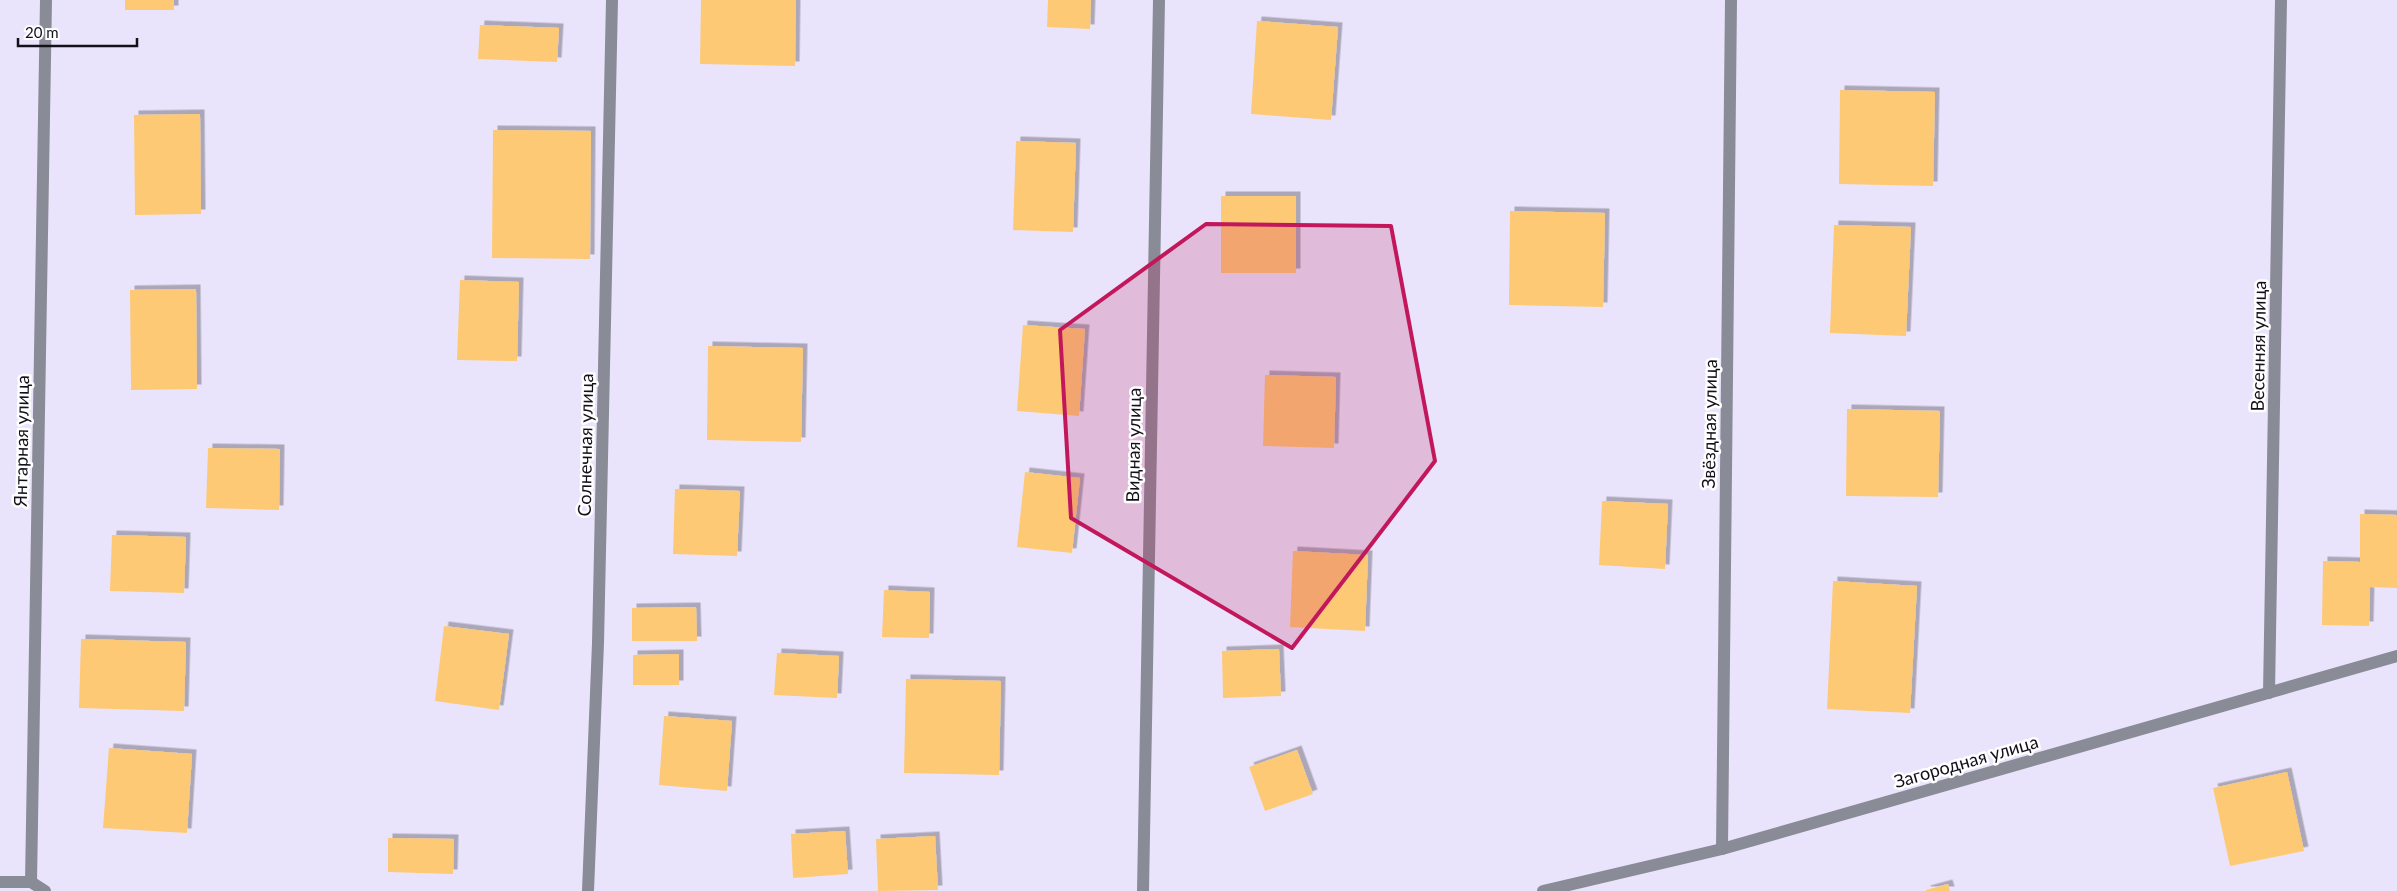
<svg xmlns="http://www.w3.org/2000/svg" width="2397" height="891" viewBox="0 0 2397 891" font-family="Lato,sans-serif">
	<defs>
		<filter id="shadow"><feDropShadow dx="4.5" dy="-4.5" stdDeviation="0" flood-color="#0004"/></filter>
	</defs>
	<rect width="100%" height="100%" fill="#e9e4fb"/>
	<!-- building -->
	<g fill="#fec974" filter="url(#shadow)">
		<rect x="125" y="0" width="49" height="10"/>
		<polygon points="701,0 796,0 795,66 700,64"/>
		<polygon points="1048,0 1091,0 1090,29 1047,27"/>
		<polygon points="1257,21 1338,27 1331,120 1251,114"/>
		<polygon points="480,25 559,28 557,62 478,59"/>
		<polygon points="1840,90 1935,92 1933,186 1839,184"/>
		<polygon points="200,114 201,214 135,215 134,115"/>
		<polygon points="493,130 591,131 590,259 492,258"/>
		<polygon points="1016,141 1076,143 1073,232 1013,230"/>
		<rect x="1221" y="196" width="75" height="77"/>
		<polygon points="1510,211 1605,213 1603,307 1509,305"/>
		<polygon points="1834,225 1911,227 1906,336 1830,333"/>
		<polygon points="460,280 519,282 517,361 457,360"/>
		<polygon points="196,289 197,389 131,390 130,290"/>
		<polygon points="1023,325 1085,329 1079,416 1017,411"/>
		<polygon points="708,346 803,348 801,442 707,440"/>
		<polygon points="1265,375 1336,377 1334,448 1263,446"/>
		<polygon points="1847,409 1940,411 1938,497 1846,496"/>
		<polygon points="208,448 280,449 279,510 206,508"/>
		<polygon points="1025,472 1080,478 1072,553 1017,547"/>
		<polygon points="675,489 740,491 737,556 673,554"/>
		<polygon points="1602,501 1668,504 1665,569 1599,565"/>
		<polygon points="2360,514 2397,515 2397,588 2370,587 2369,626 2322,625 2323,561 2360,562"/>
		<polygon points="112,535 186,537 184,593 110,591"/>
		<polygon points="1293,551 1368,555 1365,631 1290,627"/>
		<polygon points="1833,581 1917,586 1910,713 1827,709"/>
		<polygon points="884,590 930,592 929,638 882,637"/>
		<polygon points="696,607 697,641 632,641 632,608"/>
		<polygon points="444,626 509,634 499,710 435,701"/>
		<polygon points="81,639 186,642 184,711 79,708"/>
		<polygon points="1279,649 1281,696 1223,698 1222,651"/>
		<polygon points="777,653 839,656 837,698 774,695"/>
		<polygon points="679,654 679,685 633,685 633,655"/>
		<polygon points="906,679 1001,681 999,775 904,773"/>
		<polygon points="664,716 732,721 727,791 659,785"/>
		<polygon points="109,748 192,754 187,833 103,828"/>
		<polygon points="1297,750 1313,794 1265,811 1249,767"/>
		<polygon points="2287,772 2304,851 2230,866 2213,788"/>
		<polygon points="845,831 848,874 793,878 791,834"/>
		<polygon points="935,836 938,890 878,891 876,839"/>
		<polygon points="388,838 454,839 453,874 388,872"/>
		<polygon points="1948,884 1950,891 1926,891 1926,890"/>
	</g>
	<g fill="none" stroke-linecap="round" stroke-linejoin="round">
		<!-- street -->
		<g stroke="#898b97" stroke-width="12">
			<polyline points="2269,693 2281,0"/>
			<polyline points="1722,849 1731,0"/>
			<polyline points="0,882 31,882 45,891"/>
			<polyline points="31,882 46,0"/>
			<polyline points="588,891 598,643 612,0"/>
			<polyline points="1143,891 1159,0"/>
			<polyline points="1543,891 1722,849 2397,656"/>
		</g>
	</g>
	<!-- marked area -->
	<path fill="#c2185b" fill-opacity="0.2" stroke="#c2185b" stroke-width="4" stroke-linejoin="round" d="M1206 224 1391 226 1435 461 1292 648 1071 518 1060 330Z"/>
	<g text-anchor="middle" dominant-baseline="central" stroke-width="5" stroke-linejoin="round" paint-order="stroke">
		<!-- street labels -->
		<g font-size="18" fill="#13101a" stroke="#fff">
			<text transform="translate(2258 346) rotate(-89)">Весенняя улица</text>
			<text transform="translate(1709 424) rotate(-89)">Звёздная улица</text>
			<text transform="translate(21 441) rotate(-89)">Янтарная улица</text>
			<text transform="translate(585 445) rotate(-89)">Солнечная улица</text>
			<text transform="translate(1133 445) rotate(-89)">Видная улица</text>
			<text transform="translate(1966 761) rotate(-16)">Загородная улица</text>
		</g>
	</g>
	<!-- scale -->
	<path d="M18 38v8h119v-8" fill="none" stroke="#13101a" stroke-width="2.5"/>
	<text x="25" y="38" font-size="15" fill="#13101a" stroke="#ffffff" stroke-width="4" paint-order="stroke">20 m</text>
</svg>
